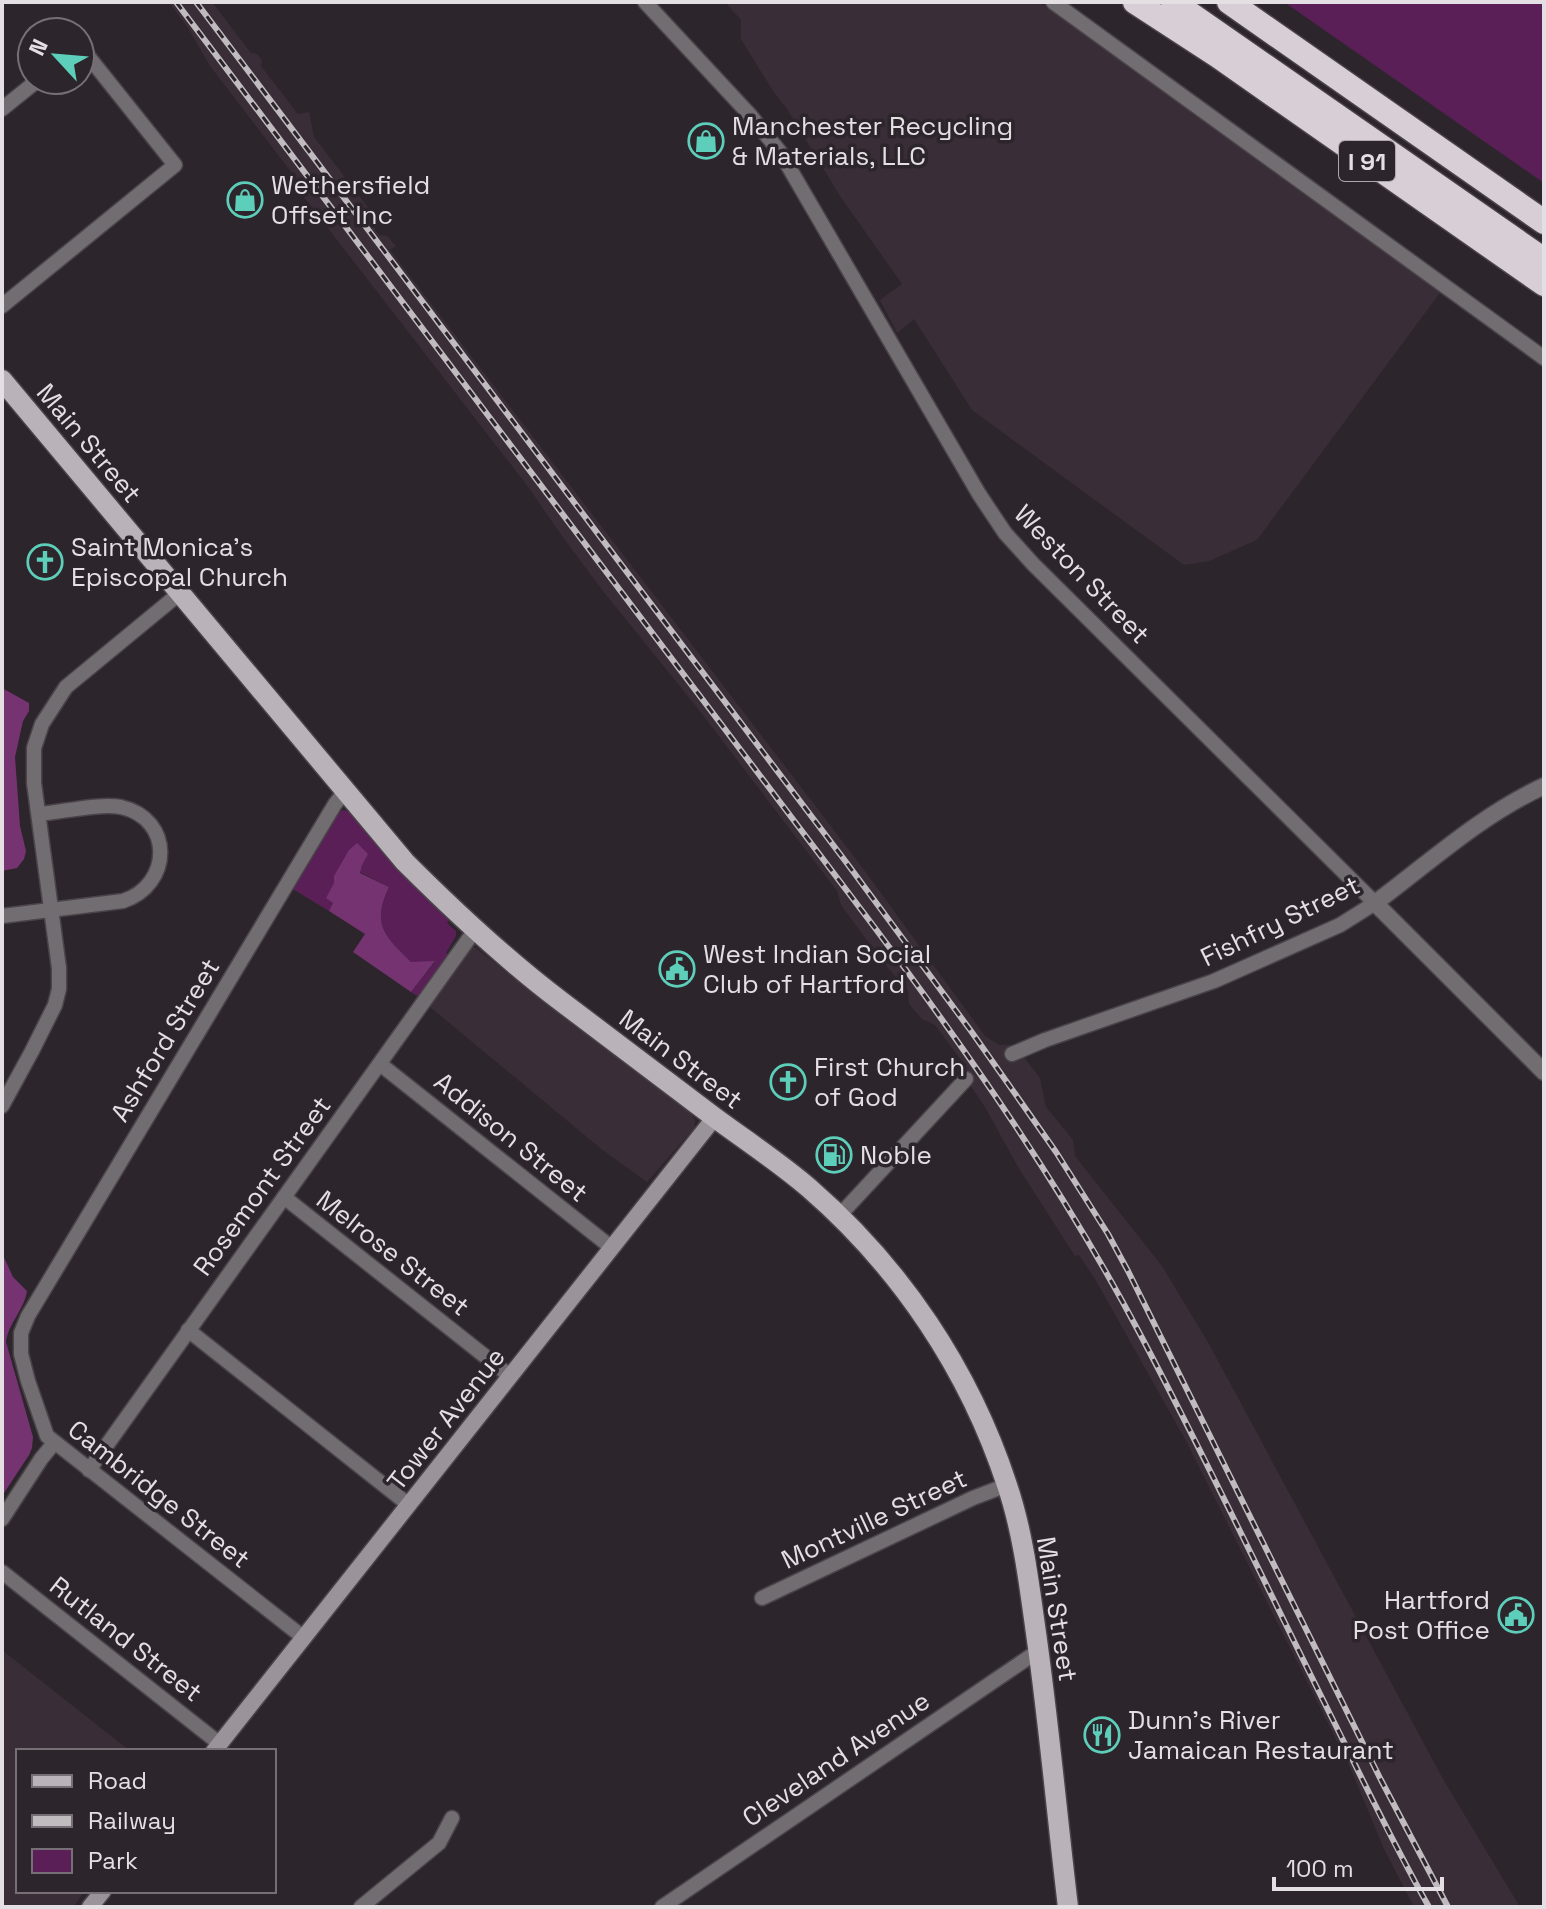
<svg xmlns="http://www.w3.org/2000/svg" width="1546" height="1909" viewBox="0 0 1546 1909" font-family="'Space Grotesk',sans-serif">
	<rect width="100%" height="100%" fill="#2d252c"/>
	<!-- built -->
	<g fill="#392d38">
		<polygon points="169,2 212,2 251,53 257,54 262,60 261,66 298,114 309,112 314,137 377,219 375,230 379,235 387,236 396,246 390,250 859,863 985,1036 999,1045 1011,1045 1018,1056 1023,1056 1040,1078 1046,1107 1073,1140 1075,1156 1162,1266 1209,1344 1443,1779 1520,1907 1414,1907 1384,1849 1350,1767 1186,1441 1095,1279 1079,1255 1075,1256 1018,1167 985,1107 966,1079 957,1070 963,1063 935,1025 922,1019 909,1004 908,991 883,962 841,905 837,891 699,710 603,591 562,536 529,488 293,183 295,177 210,66 188,28"/>
		<polygon points="725,2 1039,2 1442,290 1257,540 1209,561 1184,565 972,410 914,319 897,333 880,300 902,284 840,196 787,109 773,91 741,39 741,20"/>
		<polygon points="473,947 476,948 545,1003 691,1113 695,1121 694,1128 647,1182 600,1148 429,1006"/>
		<polygon points="2,1650 130,1751 18,1751 18,1891 85,1891 73,1907 2,1907"/>
	</g>
	<!-- green -->
	<g fill="#5a1f57">
		<polygon points="1284,2 1544,2 1544,183"/>
		<path d="M344 810 349 812 449 920 447 923 456 931V936L446 953 448 955 419 997 411 992 435 962H411C385 936 371 925 389 887L360 872 362 865 335 883 327 897 333 903 329 911 291 888 340 811Z"/>
	</g>
	<!-- forest -->
	<g fill="#753371">
		<polygon points="2,688 29,703 29,711 23,721 15,757 20,826 26,851 24,859 17,868 2,871"/>
		<path d="M357 843 368 854 362 865 360 873 389 887C371 925 385 936 411 962L435 961 411 992 353 952 365 934 329 911 333 903 326 898 334 883V876L349 850Z"/>
		<path d="M2 1253 13 1277 27 1291C24 1310 8 1324 6 1342L33 1437 32 1448 29 1455 2 1496Z"/>
	</g>
	<g fill="none" stroke-linecap="round" stroke-linejoin="round">
		<defs>
			<g id="minor">
				<polyline points="645,2 750,115 780,152 979,494 1005,533 1033,564 1375,903 1340,925 1214,981 1045,1040 1012,1054"/>
				<polyline points="1053,2 1544,358"/>
				<polyline points="2,109 38,80"/>
				<polyline points="2,306 175,165 80,46"/>
				<path d="M2 916 123 901C172 885 174 819 121 807 100 803 62 812 39 814"/>
				<polyline points="380,1064 612,1248"/>
				<polyline points="2,1106 32,1051 55,1005 59,989 59,968 34,783 34,748 42,724 66,687 180,593"/>
				<polyline points="284,1197 510,1376"/>
				<polyline points="839,1216 966,1079"/>
				<polyline points="188,1330 409,1505"/>
				<polyline points="89,1470 475,930"/>
				<polyline points="2,1519 41,1459 54,1443"/>
				<polyline points="2,1572 220,1744"/>
				<polyline points="762,1598 973,1498 1007,1485"/>
				<polyline points="304,1638 47,1436 28,1381 21,1354 21,1333 28,1316 335,804 346,790"/>
				<polyline points="361,1907 439,1843 452,1818"/>
				<polyline points="662,1907 1038,1651"/>
			</g>
			<path id="tertiary" d="M1544 786C1481 815 1430 862 1375 903L1544 1072"/>
			<g id="secondary">
				<polyline points="214,1751 715,1117"/>
				<polyline points="90,1907 103,1891"/>
			</g>
			<path id="primary" d="M2 380 405 862C455 912 505 959 562 1002 612 1040 663 1078 714 1117 745 1140 779 1162 809 1188 900 1267 969 1369 1007 1485 1023 1532 1029 1583 1036 1633 1049 1724 1057 1816 1068 1907"/>
			<g id="motorway">
				<polyline points="1135,2 1218,56 1544,284"/>
				<polyline points="1173,2 1544,260"/>
				<polyline points="1229,2 1544,222"/>
			</g>
		</defs>
		<!-- minor casing -->
		<use href="#minor" stroke="#4a4349" stroke-width="17"/>
		<!-- tertiary casing -->
		<use href="#tertiary" stroke="#4a4349" stroke-width="19"/>
		<!-- secondary casing -->
		<use href="#secondary" stroke="#4a4349" stroke-width="19"/>
		<!-- primary casing -->
		<use href="#primary" stroke="#4a4349" stroke-width="23"/>
		<!-- motorway casing -->
		<use href="#motorway" stroke="#4a4349" stroke-width="27"/>
		<!-- minor -->
		<use href="#minor" stroke="#716d70" stroke-width="14"/>
		<!-- tertiary -->
		<use href="#tertiary" stroke="#716d70" stroke-width="16"/>
		<!-- secondary -->
		<use href="#secondary" stroke="#9a949a" stroke-width="16"/>
		<!-- primary -->
		<use href="#primary" stroke="#bab2b9" stroke-width="20"/>
		<!-- motorway -->
		<use href="#motorway" stroke="#d8ced6" stroke-width="24"/>
		<defs>
			<g id="rail">
				<path d="M176 2 872 924C970 1055 1064 1190 1140 1334 1208 1462 1270 1594 1335 1724 1365 1785 1395 1847 1429 1907"/>
				<polyline points="196,2 846,862 971,1031 1056,1152 1108,1234 1128,1271 1381,1780 1448,1907"/>
			</g>
		</defs>
		<!-- rail casing -->
		<use href="#rail" stroke="#c0bbbf" stroke-width="6"/>
		<!-- rail -->
		<use href="#rail" stroke="#2d252c" stroke-width="3" stroke-dasharray="9" stroke-linecap="butt"/>
	</g>
	<!-- icons -->
	<defs>
		<symbol id="shop-ring" viewBox="-11 -11 22 22"><circle r="9.5" fill="#2d252c" stroke="#5dceb9" stroke-width="1.5"/><path d="M-5-2.5h2.3a2.7 3.5 0 0 1 5.4 0H5L5.5 6h-11ZM-1.5-2.5h3a1.5 2.3 0 0 0-3 0Z" fill="#5dceb9"/></symbol>
		<symbol id="church-ring" viewBox="-11 -11 22 22"><circle r="9.5" fill="#2d252c" stroke="#5dceb9" stroke-width="1.5"/><path d="M-1.2-6h2.4v3.5h3.3v2.4h-3.3V6h-2.4V-.1h-3.3v-2.4h3.3Z" fill="#5dceb9"/></symbol>
		<symbol id="civic-ring" viewBox="-11 -11 22 22"><circle r="9.5" fill="#2d252c" stroke="#5dceb9" stroke-width="1.5"/><path d="M-.6-6.5H3V-4.5H.6V-3L4-1V1h2V6H-6V1h2V-1L-.6-3ZM-1.2 2.5V6h2.4V2.5Z" fill="#5dceb9"/></symbol>
		<symbol id="fuel-ring" viewBox="-11 -11 22 22"><circle r="9.5" fill="#2d252c" stroke="#5dceb9" stroke-width="1.5"/><path d="M-5.5-6h7V0h2V4h1.3V-2.5L3-4.5l.8-.8L6-3V5H2.5V1h-1V6h-7ZM-4.2-4.7v3.2H.2V-4.7Z" fill="#5dceb9"/></symbol>
		<symbol id="restaurant-ring" viewBox="-11 -11 22 22"><circle r="9.5" fill="#2d252c" stroke="#5dceb9" stroke-width="1.5"/><path d="M-5-6h1v4h1v-4h1v4h1v-4h1v5L-1.5 .5V6h-2V.5L-5-1ZM5-6V6H3V1.5H1.5Q1.5-4 5-6Z" fill="#5dceb9"/></symbol>
	</defs>
	<g fill-rule="evenodd">
		<use href="#shop-ring" x="686" y="121" width="40" height="40"/>
		<use href="#shop-ring" x="225" y="180" width="40" height="40"/>
		<use href="#church-ring" x="25" y="542" width="40" height="40"/>
		<use href="#civic-ring" x="657" y="949" width="40" height="40"/>
		<use href="#church-ring" x="768" y="1062" width="40" height="40"/>
		<use href="#fuel-ring" x="814" y="1135" width="40" height="40"/>
		<use href="#civic-ring" x="1496" y="1595" width="40" height="40"/>
		<use href="#restaurant-ring" x="1082" y="1715" width="40" height="40"/>
	</g>
	<g text-anchor="middle" dominant-baseline="central" stroke-width="7" stroke-linejoin="round" paint-order="stroke">
		<!-- shield labels -->
		<rect fill="#2d252c" stroke="#ada7ac" stroke-width="2" x="1339" y="141" width="56" height="40" rx="6"/>
		<g font-size="24" font-weight="bold" fill="#e4dfe3">
			<text x="1367" y="161">I 91</text>
		</g>
		<!-- poi labels -->
		<g font-size="26" fill="#e4dfe3" stroke="#2d252c" text-anchor="start">
			<text x="732" y="126">Manchester Recycling<tspan x="732" dy="30">&amp; Materials, LLC</tspan></text>
			<text x="271" y="185">Wethersfield<tspan x="271" dy="30">Offset Inc</tspan></text>
			<text x="71" y="547">Saint Monica's<tspan x="71" dy="30">Episcopal Church</tspan></text>
			<text x="703" y="954">West Indian Social<tspan x="703" dy="30">Club of Hartford</tspan></text>
			<text x="814" y="1067">First Church<tspan x="814" dy="30">of God</tspan></text>
			<text x="860" y="1155">Noble</text>
			<text x="1490" y="1600" text-anchor="end">Hartford<tspan x="1490" dy="30">Post Office</tspan></text>
			<text x="1128" y="1720">Dunn's River<tspan x="1128" dy="30">Jamaican Restaurant</tspan></text>
		</g>
		<!-- street labels -->
		<g font-size="26" fill="#e4dfe3" stroke="#2d252c">
			<text transform="translate(89 443) rotate(50)">Main Street</text>
			<text transform="translate(1082 574) rotate(46)">Weston Street</text>
			<text transform="translate(1280 921) rotate(-26)">Fishfry Street</text>
			<text transform="translate(165 1040) rotate(-59)">Ashford Street</text>
			<text transform="translate(681 1059) rotate(37)">Main Street</text>
			<text transform="translate(511 1137) rotate(39)">Addison Street</text>
			<text transform="translate(262 1186) rotate(-54)">Rosemont Street</text>
			<text transform="translate(393 1253) rotate(38)">Melrose Street</text>
			<text transform="translate(446 1419) rotate(-52)">Tower Avenue</text>
			<text transform="translate(159 1494) rotate(38)">Cambridge Street</text>
			<text transform="translate(874 1519) rotate(-25)">Montville Street</text>
			<text transform="translate(1057 1609) rotate(81)">Main Street</text>
			<text transform="translate(126 1639) rotate(38)">Rutland Street</text>
			<text transform="translate(836 1759) rotate(-34)">Cleveland Avenue</text>
		</g>
	</g>
	<!-- border -->
	<rect width="1546" height="1909" fill="none" stroke="#e4dfe3" stroke-width="8"/>
	<!-- legend -->
	<rect x="16" y="1749" width="260" height="144" fill="#2d252c" stroke="#766f75" stroke-width="2"/>
	<rect x="32" y="1775" width="40" height="12" fill="#bab2b9" stroke="#766f75" stroke-width="2"/>
	<text x="88" y="1789" font-size="24" fill="#e4dfe3">Road</text>
	<rect x="32" y="1815" width="40" height="12" fill="#c0bbbf" stroke="#766f75" stroke-width="2"/>
	<text x="88" y="1829" font-size="24" fill="#e4dfe3">Railway</text>
	<rect x="32" y="1849" width="40" height="24" fill="#5a1f57" stroke="#766f75" stroke-width="2"/>
	<text x="88" y="1869" font-size="24" fill="#e4dfe3">Park</text>
	<!-- north arrow -->
	<g transform="translate(56 56) rotate(296)"><circle r="38" fill="#2d252c" stroke="#766f75" stroke-width="2"/>
	<path d="M0-6L14 30L0 20L-14 30Z" fill="#5dceb9"/>
	<text y="-12" font-size="22" font-weight="bold" text-anchor="middle" fill="#e4dfe3">N</text>
	</g>
	<!-- scale -->
	<path d="M1274 1877v12h168v-12" fill="none" stroke="#e4dfe3" stroke-width="4"/>
	<text x="1286" y="1877" font-size="24" fill="#e4dfe3" stroke="#2d252c" stroke-width="6" paint-order="stroke">100 m</text>
</svg>
